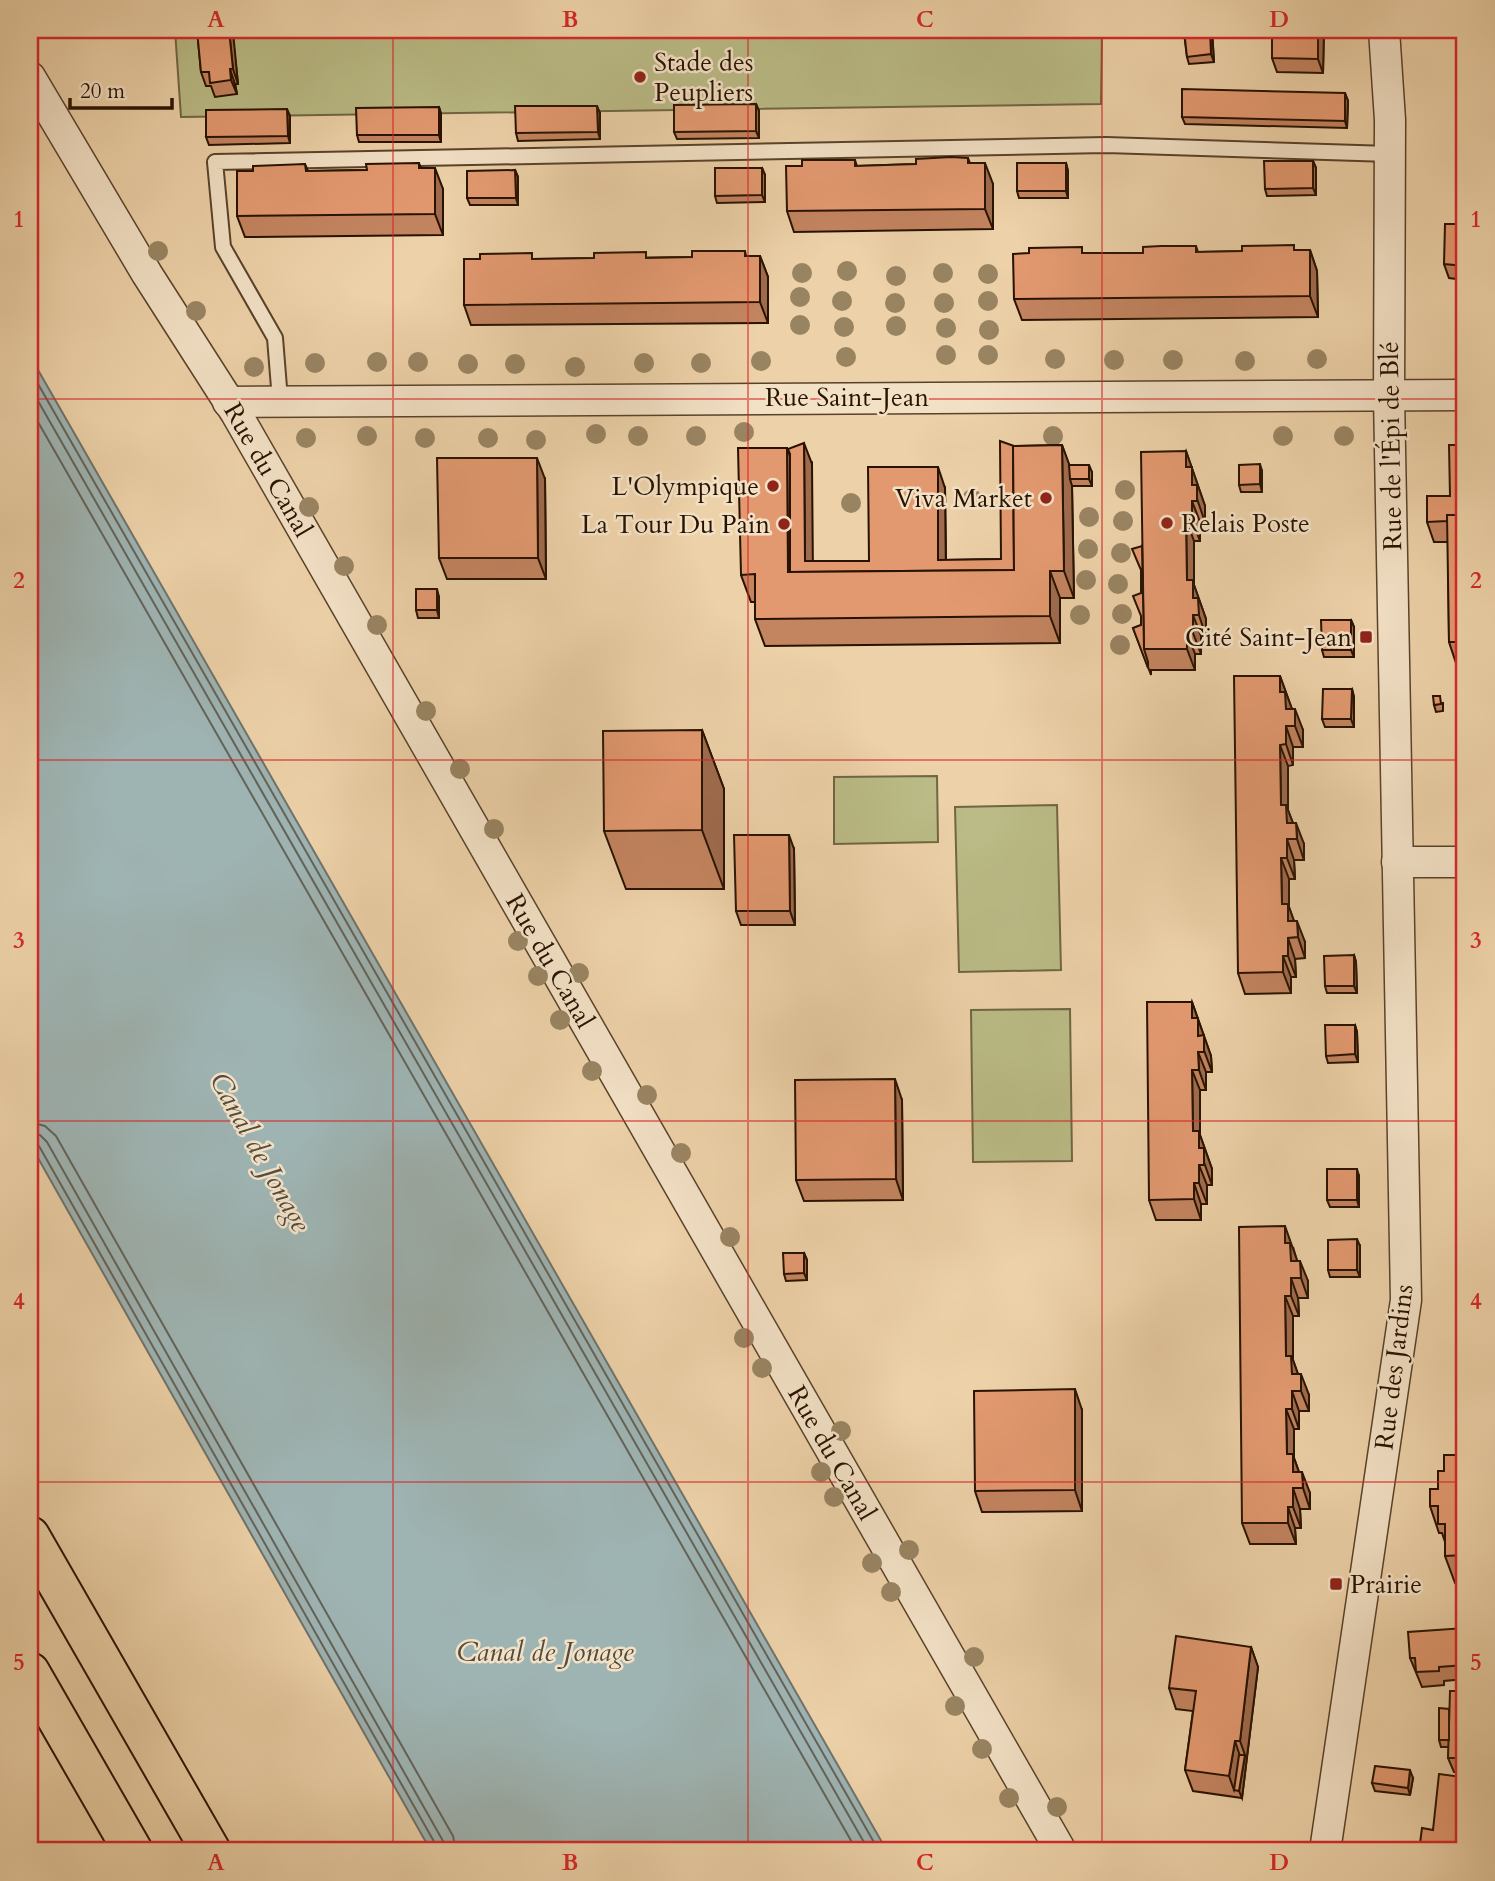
<svg xmlns="http://www.w3.org/2000/svg" width="1495" height="1881" viewBox="0 0 1495 1881" font-family="Cardo,serif">
	<rect width="100%" height="100%" fill="#edd1a8"/>
	<filter id="stains"><feTurbulence type="fractalNoise" baseFrequency=".00286" numOctaves="4"/><feColorMatrix values="0 0 0 0 .2 0 0 0 0 .09 0 0 0 0 .02 0 0 0 .5 -.17"/></filter>
	<radialGradient id="worn" r=".72"><stop offset=".6" stop-color="#630" stop-opacity="0"/><stop offset="1" stop-color="#630" stop-opacity=".3"/></radialGradient>
	<!-- park -->
	<g fill="#babb86" stroke="#716643" stroke-width="2">
		<polygon points="175,30 1102,30 1101,104 181,117"/>
		<polygon points="937,776 938,842 834,844 834,777"/>
		<polygon points="1057,805 1061,970 959,972 955,807"/>
		<polygon points="1070,1009 1072,1161 973,1162 971,1010"/>
	</g>
	<!-- water -->
	<polygon fill="#9eb4b3" stroke="#6f736b" stroke-width="2" points="30,356 887,1851 431,1851 30,1144"/>
	<g fill="none" stroke-linecap="round" stroke-linejoin="round">
		<!-- shore -->
		<g stroke="#63635a" stroke-width="2">
			<polyline points="30,370 879,1851"/>
			<polyline points="30,387 869,1851"/>
			<polyline points="30,408 857,1851"/>
			<polyline points="30,1122 45,1126 56,1136 453,1836 456,1851"/>
			<polyline points="30,1133 40,1135 47,1142 443,1841 446,1851"/>
			<polyline points="30,1142 39,1146 436,1845 437,1851"/>
		</g>
		<defs>
			<polyline id="service" points="280,400 275,338 223,247 215,162 1106,145 1390,154"/>
			<g id="minor">
				<polyline points="30,77 147,274 236,413 1061,1851"/>
				<polyline points="228,402 1465,395"/>
				<polyline points="1397,862 1465,862"/>
				<polyline points="1325,1851 1406,1300 1389,396 1390,120 1384,30"/>
			</g>
			<g id="trunk">
				<polyline points="30,1536 211,1851"/>
				<polyline points="30,1672 133,1851"/>
			</g>
		</defs>
		<!-- service casing -->
		<use href="#service" stroke="#59422a" stroke-width="18"/>
		<!-- minor casing -->
		<use href="#minor" stroke="#59422a" stroke-width="33"/>
		<!-- trunk casing -->
		<use href="#trunk" stroke="#281200" stroke-width="42"/>
		<!-- service -->
		<use href="#service" stroke="#f3e1c6" stroke-width="14"/>
		<!-- minor -->
		<use href="#minor" stroke="#f3e1c6" stroke-width="30"/>
		<!-- trunk -->
		<use href="#trunk" stroke="#edd1a8" stroke-width="38"/>
	</g>
	<!-- trees -->
	<g fill="#998462">
		<circle cx="158" cy="251" r="10"/>
		<circle cx="847" cy="271" r="10"/>
		<circle cx="802" cy="273" r="10"/>
		<circle cx="943" cy="273" r="10"/>
		<circle cx="988" cy="274" r="10"/>
		<circle cx="896" cy="276" r="10"/>
		<circle cx="800" cy="297" r="10"/>
		<circle cx="842" cy="301" r="10"/>
		<circle cx="988" cy="301" r="10"/>
		<circle cx="895" cy="303" r="10"/>
		<circle cx="944" cy="303" r="10"/>
		<circle cx="196" cy="311" r="10"/>
		<circle cx="800" cy="325" r="10"/>
		<circle cx="896" cy="326" r="10"/>
		<circle cx="844" cy="327" r="10"/>
		<circle cx="946" cy="328" r="10"/>
		<circle cx="989" cy="330" r="10"/>
		<circle cx="946" cy="355" r="10"/>
		<circle cx="988" cy="355" r="10"/>
		<circle cx="846" cy="357" r="10"/>
		<circle cx="1055" cy="359" r="10"/>
		<circle cx="1317" cy="359" r="10"/>
		<circle cx="1114" cy="360" r="10"/>
		<circle cx="1173" cy="360" r="10"/>
		<circle cx="761" cy="361" r="10"/>
		<circle cx="1245" cy="361" r="10"/>
		<circle cx="377" cy="362" r="10"/>
		<circle cx="418" cy="362" r="10"/>
		<circle cx="315" cy="363" r="10"/>
		<circle cx="644" cy="363" r="10"/>
		<circle cx="701" cy="363" r="10"/>
		<circle cx="468" cy="364" r="10"/>
		<circle cx="515" cy="364" r="10"/>
		<circle cx="254" cy="367" r="10"/>
		<circle cx="575" cy="367" r="10"/>
		<circle cx="744" cy="432" r="10"/>
		<circle cx="596" cy="434" r="10"/>
		<circle cx="367" cy="436" r="10"/>
		<circle cx="638" cy="436" r="10"/>
		<circle cx="696" cy="436" r="10"/>
		<circle cx="1053" cy="436" r="10"/>
		<circle cx="1283" cy="436" r="10"/>
		<circle cx="1344" cy="436" r="10"/>
		<circle cx="306" cy="438" r="10"/>
		<circle cx="425" cy="438" r="10"/>
		<circle cx="488" cy="438" r="10"/>
		<circle cx="536" cy="440" r="10"/>
		<circle cx="1125" cy="490" r="10"/>
		<circle cx="972" cy="499" r="10"/>
		<circle cx="851" cy="503" r="10"/>
		<circle cx="309" cy="507" r="10"/>
		<circle cx="1089" cy="517" r="10"/>
		<circle cx="1123" cy="521" r="10"/>
		<circle cx="1088" cy="549" r="10"/>
		<circle cx="1121" cy="553" r="10"/>
		<circle cx="344" cy="566" r="10"/>
		<circle cx="1086" cy="580" r="10"/>
		<circle cx="1118" cy="584" r="10"/>
		<circle cx="1122" cy="614" r="10"/>
		<circle cx="1080" cy="615" r="10"/>
		<circle cx="377" cy="625" r="10"/>
		<circle cx="1120" cy="645" r="10"/>
		<circle cx="426" cy="711" r="10"/>
		<circle cx="460" cy="769" r="10"/>
		<circle cx="494" cy="829" r="10"/>
		<circle cx="518" cy="941" r="10"/>
		<circle cx="579" cy="973" r="10"/>
		<circle cx="538" cy="976" r="10"/>
		<circle cx="560" cy="1020" r="10"/>
		<circle cx="592" cy="1071" r="10"/>
		<circle cx="647" cy="1095" r="10"/>
		<circle cx="681" cy="1153" r="10"/>
		<circle cx="730" cy="1237" r="10"/>
		<circle cx="744" cy="1338" r="10"/>
		<circle cx="762" cy="1368" r="10"/>
		<circle cx="841" cy="1431" r="10"/>
		<circle cx="821" cy="1472" r="10"/>
		<circle cx="834" cy="1497" r="10"/>
		<circle cx="909" cy="1550" r="10"/>
		<circle cx="872" cy="1563" r="10"/>
		<circle cx="891" cy="1592" r="10"/>
		<circle cx="974" cy="1657" r="10"/>
		<circle cx="955" cy="1706" r="10"/>
		<circle cx="982" cy="1749" r="10"/>
		<circle cx="1009" cy="1798" r="10"/>
		<circle cx="1057" cy="1807" r="10"/>
	</g>
	<!-- wall -->
	<g fill="#c38460" stroke="#281200" stroke-width="2">
		<polygon points="197,30 232,30 238,84 235,84 237,94 215,97 211,86 206,86 201,72"/>
		<polygon points="1174,30 1212,30 1214,62 1189,64 1187,57 1184,33 1176,33"/>
		<polygon points="1272,30 1324,30 1323,73 1277,72 1272,58"/>
		<polygon points="1345,93 1348,101 1347,128 1185,124 1182,117"/>
		<polygon points="756,104 759,111 759,138 677,139 674,132"/>
		<polygon points="439,107 441,114 441,142 359,142 357,135"/>
		<polygon points="600,113 600,139 518,141 516,133"/>
		<polygon points="290,116 290,143 209,145 206,137"/>
		<polygon points="968,158 970,163 993,184 993,229 794,232 787,211 802,166 855,160 857,166 916,164"/>
		<polygon points="1313,161 1316,168 1316,195 1267,196 1265,189"/>
		<polygon points="419,163 421,168 443,189 443,235 245,237 237,216 253,171 305,164 308,171 367,170"/>
		<polygon points="1066,163 1068,171 1068,198 1019,198 1017,191"/>
		<polygon points="762,168 765,175 765,202 717,203 715,196"/>
		<polygon points="515,170 518,177 518,205 470,205 467,198"/>
		<polygon points="1465,224 1465,280 1449,278 1444,264"/>
		<polygon points="1196,246 1198,252 1310,250 1317,271 1318,317 1022,320 1014,299 1029,253 1143,253"/>
		<polygon points="745,251 746,256 760,256 768,277 768,323 471,325 464,305 534,259 692,257"/>
		<polygon points="1062,445 1069,465 1092,472 1092,486 1072,486 1074,598 1060,598 1060,643 765,646 755,619 755,602 751,602 741,575 812,464 812,561 869,561 945,488 946,560 1001,559 1014,446"/>
		<polygon points="1465,445 1465,669 1458,669 1449,642 1448,542 1434,542 1427,522 1450,496"/>
		<polygon points="1186,451 1205,506 1205,522 1200,522 1200,541 1194,541 1194,585 1206,619 1206,636 1201,636 1201,654 1195,654 1195,670 1151,670 1151,669 1151,675 1133,628 1141,625 1141,570 1142,546"/>
		<polygon points="1262,471 1262,492 1241,492 1239,485"/>
		<polygon points="545,479 546,579 447,579 439,558"/>
		<polygon points="439,597 439,618 418,618 416,610"/>
		<polygon points="1351,620 1354,627 1354,657 1324,657 1322,650"/>
		<polygon points="1280,676 1292,709 1303,730 1303,747 1293,747 1293,765 1288,766 1288,810 1293,823 1304,844 1304,860 1294,860 1295,879 1289,879 1289,907 1294,921 1305,942 1305,958 1295,959 1296,977 1291,977 1291,993 1245,994 1238,973"/>
		<polygon points="1352,689 1354,697 1354,727 1325,727 1322,719"/>
		<polygon points="1443,703 1443,711 1436,712 1434,705"/>
		<polygon points="702,730 724,789 724,889 626,889 604,831"/>
		<polygon points="1465,816 1465,838 1464,838 1461,831"/>
		<polygon points="794,849 795,925 741,925 736,911"/>
		<polygon points="1354,955 1356,962 1357,993 1327,993 1325,986"/>
		<polygon points="1192,1002 1211,1056 1212,1072 1206,1072 1206,1090 1200,1090 1200,1135 1212,1169 1212,1185 1207,1185 1207,1204 1201,1204 1201,1220 1156,1220 1149,1200"/>
		<polygon points="1355,1025 1357,1032 1358,1062 1328,1063 1326,1056"/>
		<polygon points="902,1100 903,1200 804,1201 796,1180"/>
		<polygon points="1359,1176 1359,1207 1330,1207 1327,1200"/>
		<polygon points="1360,1246 1360,1277 1330,1277 1328,1270"/>
		<polygon points="1293,1247 1297,1261 1308,1281 1308,1298 1298,1298 1299,1316 1293,1316 1293,1360 1298,1374 1309,1395 1309,1411 1299,1411 1299,1429 1294,1429 1294,1458 1299,1472 1310,1493 1310,1509 1300,1509 1301,1528 1295,1528 1296,1544 1250,1544 1242,1523"/>
		<polygon points="804,1253 807,1260 807,1280 786,1281 784,1274"/>
		<polygon points="1465,1321 1465,1354 1459,1354 1456,1347"/>
		<polygon points="1082,1410 1082,1511 982,1512 975,1491"/>
		<polygon points="1465,1455 1465,1582 1455,1583 1445,1556 1445,1542 1442,1533 1439,1533 1430,1506 1438,1489 1444,1471"/>
		<polygon points="1465,1628 1465,1679 1444,1681 1444,1685 1422,1687 1410,1658"/>
		<polygon points="1251,1647 1258,1667 1242,1798 1193,1791 1185,1770 1193,1711 1176,1709 1169,1688"/>
		<polygon points="1465,1691 1465,1772 1454,1772 1448,1758 1449,1747 1441,1747 1439,1740 1449,1709"/>
		<polygon points="1413,1778 1410,1795 1375,1791 1372,1783"/>
	</g>
	<!-- shaded-wall -->
	<g fill="#9f6b4e" stroke="#281200" stroke-width="2">
		<polygon points="229,30 232,30 233,32 238,84 233,69"/>
		<polygon points="1210,30 1212,30 1214,62 1211,54"/>
		<polygon points="1318,30 1324,30 1323,73 1318,59"/>
		<polygon points="230,69 235,84 237,94 231,80"/>
		<polygon points="1345,93 1348,101 1347,128 1345,121"/>
		<polygon points="756,104 759,111 759,138 756,131"/>
		<polygon points="597,106 600,113 600,139 598,132"/>
		<polygon points="439,107 441,114 441,142 439,135"/>
		<polygon points="287,109 290,116 290,143 288,136"/>
		<polygon points="1313,161 1316,168 1316,195 1313,188"/>
		<polygon points="985,163 993,184 993,229 985,209"/>
		<polygon points="1066,163 1068,171 1068,198 1066,191"/>
		<polygon points="435,168 443,189 443,235 435,214"/>
		<polygon points="762,168 765,175 765,202 762,195"/>
		<polygon points="515,170 518,177 518,205 516,198"/>
		<polygon points="1310,250 1317,271 1318,317 1310,296"/>
		<polygon points="760,256 768,277 768,323 760,302"/>
		<polygon points="804,443 812,464 813,578 805,561"/>
		<polygon points="1062,445 1072,472 1070,479 1072,486 1074,598 1064,571"/>
		<polygon points="787,448 797,475 790,578 788,572"/>
		<polygon points="1186,451 1205,506 1205,522 1186,467"/>
		<polygon points="537,458 545,479 546,579 538,558"/>
		<polygon points="1260,464 1262,471 1262,492 1260,484"/>
		<polygon points="1089,465 1092,472 1092,486 1089,479"/>
		<polygon points="938,467 945,488 946,576 938,560"/>
		<polygon points="1192,501 1200,522 1200,541 1192,520"/>
		<polygon points="1186,520 1194,541 1194,585 1206,619 1206,636 1187,580"/>
		<polygon points="1050,571 1060,598 1060,643 1050,616"/>
		<polygon points="437,589 439,597 439,618 437,610"/>
		<polygon points="1193,615 1201,636 1201,654 1193,633"/>
		<polygon points="1351,620 1354,627 1354,657 1351,650"/>
		<polygon points="1187,633 1195,654 1195,670 1187,649"/>
		<polygon points="1280,676 1293,712 1292,726 1280,692"/>
		<polygon points="1352,689 1354,697 1354,727 1351,719"/>
		<polygon points="1295,709 1303,730 1303,747 1295,726"/>
		<polygon points="1286,726 1293,747 1293,765 1286,744"/>
		<polygon points="702,730 724,789 724,889 702,830"/>
		<polygon points="1280,745 1288,766 1288,810 1294,826 1293,839 1281,805"/>
		<polygon points="1296,823 1304,844 1304,860 1297,839"/>
		<polygon points="789,835 794,849 795,925 790,911"/>
		<polygon points="1287,839 1294,860 1295,879 1287,858"/>
		<polygon points="1281,858 1289,879 1289,907 1295,924 1294,938 1282,904"/>
		<polygon points="1297,921 1305,942 1305,958 1298,937"/>
		<polygon points="1288,938 1295,959 1296,977 1288,956"/>
		<polygon points="1354,955 1356,962 1357,993 1354,986"/>
		<polygon points="1283,956 1291,977 1291,993 1283,972"/>
		<polygon points="1192,1002 1211,1056 1212,1072 1192,1018"/>
		<polygon points="1355,1025 1357,1032 1358,1062 1355,1054"/>
		<polygon points="1198,1052 1206,1072 1206,1090 1199,1070"/>
		<polygon points="1192,1070 1200,1090 1200,1135 1212,1169 1212,1185 1193,1131"/>
		<polygon points="895,1079 902,1100 903,1200 896,1179"/>
		<polygon points="1199,1165 1207,1185 1207,1204 1199,1183"/>
		<polygon points="1357,1169 1359,1176 1359,1207 1357,1200"/>
		<polygon points="1194,1183 1201,1204 1201,1220 1194,1199"/>
		<polygon points="1285,1226 1298,1263 1297,1278 1285,1243"/>
		<polygon points="1357,1239 1360,1246 1360,1277 1357,1270"/>
		<polygon points="804,1253 807,1260 807,1280 804,1273"/>
		<polygon points="1300,1261 1308,1281 1308,1298 1301,1278"/>
		<polygon points="1291,1278 1298,1298 1299,1316 1291,1296"/>
		<polygon points="1285,1296 1293,1316 1293,1360 1299,1377 1298,1391 1286,1356"/>
		<polygon points="1301,1374 1309,1395 1309,1411 1301,1391"/>
		<polygon points="1075,1389 1082,1410 1082,1511 1075,1490"/>
		<polygon points="1292,1391 1299,1411 1299,1429 1292,1409"/>
		<polygon points="1286,1409 1294,1429 1294,1458 1300,1475 1299,1488 1287,1454"/>
		<polygon points="1302,1472 1310,1493 1310,1509 1303,1488"/>
		<polygon points="1293,1488 1300,1509 1301,1528 1293,1507"/>
		<polygon points="1288,1507 1295,1528 1296,1544 1288,1523"/>
		<polygon points="1251,1647 1258,1667 1242,1798 1239,1791 1245,1755 1240,1741"/>
		<polygon points="1235,1741 1242,1762 1234,1790 1229,1776"/>
		<polygon points="1410,1770 1413,1778 1410,1795 1408,1788"/>
		<polygon points="1462,1777 1465,1787 1465,1803 1460,1794"/>
	</g>
	<!-- building -->
	<g fill="#e39970" stroke="#281200" stroke-width="2">
		<polygon points="197,30 229,30 233,69 230,69 231,80 210,83 209,72 201,72"/>
		<polygon points="1184,30 1210,30 1211,54 1187,57"/>
		<polygon points="1272,30 1318,30 1318,59 1272,58"/>
		<polygon points="1182,89 1345,93 1345,121 1182,117"/>
		<polygon points="756,104 756,131 674,132 674,105"/>
		<polygon points="515,106 597,106 598,132 516,133"/>
		<polygon points="439,107 439,135 357,135 356,108"/>
		<polygon points="287,109 288,136 206,137 206,110"/>
		<polygon points="951,157 968,158 968,163 985,163 985,209 787,211 786,166 802,166 802,160 855,160 855,166 916,164 916,159"/>
		<polygon points="1264,161 1313,161 1313,188 1265,189"/>
		<polygon points="419,163 419,168 435,168 435,214 237,216 237,171 253,171 253,166 305,164 306,171 367,170 366,164"/>
		<rect x="1017" y="163" width="49" height="28"/>
		<polygon points="715,168 762,168 762,195 715,196"/>
		<polygon points="515,170 516,198 467,198 467,171"/>
		<polygon points="1445,224 1465,224 1465,266 1444,264"/>
		<polygon points="1294,245 1294,250 1310,250 1310,296 1014,299 1013,254 1029,253 1029,248 1082,247 1082,253 1143,253 1143,247 1161,246 1196,246 1196,252 1242,251 1242,246"/>
		<polygon points="692,251 745,251 745,256 760,256 760,302 464,305 464,259 480,259 480,254 532,253 532,259 594,258 594,253 646,252 646,258 692,257"/>
		<polygon points="1000,441 1014,446 1013,446 1014,570 790,572 790,454 788,449 804,443 805,561 869,561 868,467 938,467 938,560 1001,559"/>
		<polygon points="1062,445 1064,571 1050,571 1050,616 755,619 755,574 741,575 738,448 787,448 788,572 1014,570 1013,446"/>
		<polygon points="1449,445 1465,445 1465,515 1447,515 1447,521 1427,522 1427,496 1450,496"/>
		<polygon points="1186,451 1186,467 1192,467 1192,485 1197,485 1197,501 1192,501 1192,520 1186,520 1187,580 1193,580 1193,598 1198,598 1199,615 1193,615 1193,633 1187,633 1187,649 1144,649 1141,452"/>
		<polygon points="437,458 537,458 538,558 439,558"/>
		<polygon points="1260,464 1260,484 1239,485 1239,465"/>
		<polygon points="1069,465 1089,465 1089,479 1070,479"/>
		<polygon points="1447,515 1465,515 1465,642 1449,642"/>
		<polygon points="1142,546 1144,649 1148,662 1148,668 1133,628 1141,625 1141,616 1133,596 1141,593 1141,570 1132,549"/>
		<rect x="416" y="589" width="21" height="21"/>
		<polygon points="1321,620 1351,620 1351,650 1322,650"/>
		<polygon points="1234,676 1280,676 1280,692 1285,692 1286,709 1295,709 1295,726 1286,726 1286,744 1280,745 1281,805 1286,805 1287,823 1296,823 1297,839 1287,839 1287,858 1281,858 1282,904 1288,904 1288,921 1297,921 1298,937 1288,938 1288,956 1283,956 1283,972 1238,973"/>
		<polygon points="1323,689 1352,689 1351,719 1322,719"/>
		<polygon points="1433,696 1440,696 1441,704 1434,705"/>
		<polygon points="702,730 702,830 604,831 603,731"/>
		<polygon points="1465,816 1465,831 1461,831 1462,817"/>
		<polygon points="734,835 789,835 790,911 736,911"/>
		<polygon points="1354,955 1354,986 1325,986 1324,956"/>
		<polygon points="1147,1002 1192,1002 1192,1018 1198,1018 1198,1036 1204,1035 1204,1052 1198,1052 1199,1070 1192,1070 1193,1131 1199,1131 1199,1148 1204,1148 1204,1165 1199,1165 1199,1183 1194,1183 1194,1199 1149,1200"/>
		<polygon points="1325,1025 1355,1025 1355,1054 1326,1056"/>
		<polygon points="895,1079 896,1179 796,1180 795,1080"/>
		<rect x="1327" y="1169" width="30" height="31"/>
		<polygon points="1285,1226 1285,1243 1290,1243 1291,1261 1300,1261 1301,1278 1291,1278 1291,1296 1285,1296 1286,1356 1291,1356 1292,1374 1301,1374 1301,1391 1292,1391 1292,1409 1286,1409 1287,1454 1293,1454 1293,1472 1302,1472 1303,1488 1293,1488 1293,1507 1288,1507 1288,1523 1242,1523 1239,1227"/>
		<polygon points="1357,1239 1357,1270 1328,1270 1328,1240"/>
		<polygon points="783,1253 804,1253 804,1273 784,1274"/>
		<polygon points="1465,1321 1465,1347 1456,1347 1456,1322"/>
		<polygon points="1075,1389 1075,1490 975,1491 974,1391"/>
		<polygon points="1444,1455 1465,1455 1465,1555 1445,1556 1445,1524 1438,1524 1438,1506 1430,1506 1430,1489 1438,1489 1438,1471 1444,1471"/>
		<polygon points="1465,1628 1465,1665 1439,1667 1439,1671 1416,1672 1415,1658 1410,1658 1408,1632"/>
		<polygon points="1176,1636 1251,1647 1240,1741 1235,1741 1229,1776 1185,1770 1196,1691 1169,1688"/>
		<polygon points="1450,1691 1465,1691 1465,1758 1448,1758"/>
		<polygon points="1439,1708 1449,1709 1449,1740 1439,1740"/>
		<polygon points="1239,1755 1245,1755 1239,1791 1234,1790"/>
		<polygon points="1375,1766 1410,1770 1408,1788 1372,1783"/>
		<polygon points="1439,1774 1462,1777 1460,1794 1465,1794 1465,1793 1465,1851 1419,1851 1422,1828 1433,1830"/>
	</g>
	<!-- grid -->
	<path fill="none" stroke="#d62828" stroke-width="2" stroke-opacity="0.55" d="M393 30V1851M748 30V1851M1102 30V1851M30 399H1465M30 760H1465M30 1121H1465M30 1482H1465"/>
	<!-- markers -->
	<g fill="#8f2418" stroke="#f3e1c6" stroke-width="2.5">
		<circle cx="640" cy="77" r="7"/>
		<circle cx="773" cy="486" r="7"/>
		<circle cx="1046" cy="498" r="7"/>
		<circle cx="1167" cy="523" r="7"/>
		<circle cx="784" cy="524" r="7"/>
		<rect x="1359" y="630" width="14" height="14" rx="3.5"/>
		<rect x="1329" y="1577" width="14" height="14" rx="3.5"/>
	</g>
	<g text-anchor="middle" dominant-baseline="central" stroke-width="5" stroke-linejoin="round" paint-order="stroke">
		<!-- poi labels -->
		<g font-size="26" fill="#281200" stroke="#f3e1c6" text-anchor="end">
			<text x="654" y="62" text-anchor="start">Stade des<tspan x="654" dy="30">Peupliers</tspan></text>
			<text x="759" y="486">L'Olympique</text>
			<text x="1032" y="498">Viva Market</text>
			<text x="1181" y="523" text-anchor="start">Relais Poste</text>
			<text x="770" y="524">La Tour Du Pain</text>
			<text x="1352" y="637">Cité Saint-Jean</text>
			<text x="1350" y="1584" text-anchor="start">Prairie</text>
		</g>
		<!-- street labels -->
		<g font-size="26" fill="#281200" stroke="#f3e1c6">
			<text x="847" y="397">Rue Saint-Jean</text>
			<text transform="translate(1391 446) rotate(-91)">Rue de l'Épi de Blé</text>
			<text transform="translate(268 470) rotate(60)">Rue du Canal</text>
			<text transform="translate(550 961) rotate(60)">Rue du Canal</text>
			<text transform="translate(1394 1367) rotate(-83)">Rue des Jardins</text>
			<text transform="translate(832 1453) rotate(60)">Rue du Canal</text>
		</g>
		<!-- water labels -->
		<g font-size="28" font-style="italic" fill="#514b3f" stroke="#f3e1c6">
			<text transform="translate(260 1152) rotate(61)">Canal de Jonage</text>
			<text x="545" y="1652">Canal de Jonage</text>
		</g>
	</g>
	<!-- margin -->
	<rect width="1495" height="1881" fill="none" stroke="#edd1a8" stroke-width="77"/>
	<!-- scale -->
	<path d="M70 98v10h102v-10" fill="none" stroke="#281200" stroke-width="3.5"/>
	<text x="80" y="98" font-size="21" fill="#281200" stroke="#f3e1c6" stroke-width="5" paint-order="stroke">20 m</text>
	<rect x="38" y="38" width="1418" height="1804" fill="none" stroke="#d62828" stroke-width="2.5"/>
	<g font-size="23" text-anchor="middle" font-weight="bold" fill="#d62828">
		<text x="216" y="27">A</text>
		<text x="570" y="27">B</text>
		<text x="925" y="27">C</text>
		<text x="1279" y="27">D</text>
		<text x="19" y="227">1</text>
		<text x="1476" y="227">1</text>
		<text x="19" y="588">2</text>
		<text x="1476" y="588">2</text>
		<text x="19" y="948">3</text>
		<text x="1476" y="948">3</text>
		<text x="19" y="1309">4</text>
		<text x="1476" y="1309">4</text>
		<text x="19" y="1670">5</text>
		<text x="1476" y="1670">5</text>
		<text x="216" y="1870">A</text>
		<text x="570" y="1870">B</text>
		<text x="925" y="1870">C</text>
		<text x="1279" y="1870">D</text>
	</g>
	<rect width="100%" height="100%" filter="url(#stains)"/>
	<rect width="100%" height="100%" fill="url(#worn)"/>
</svg>
